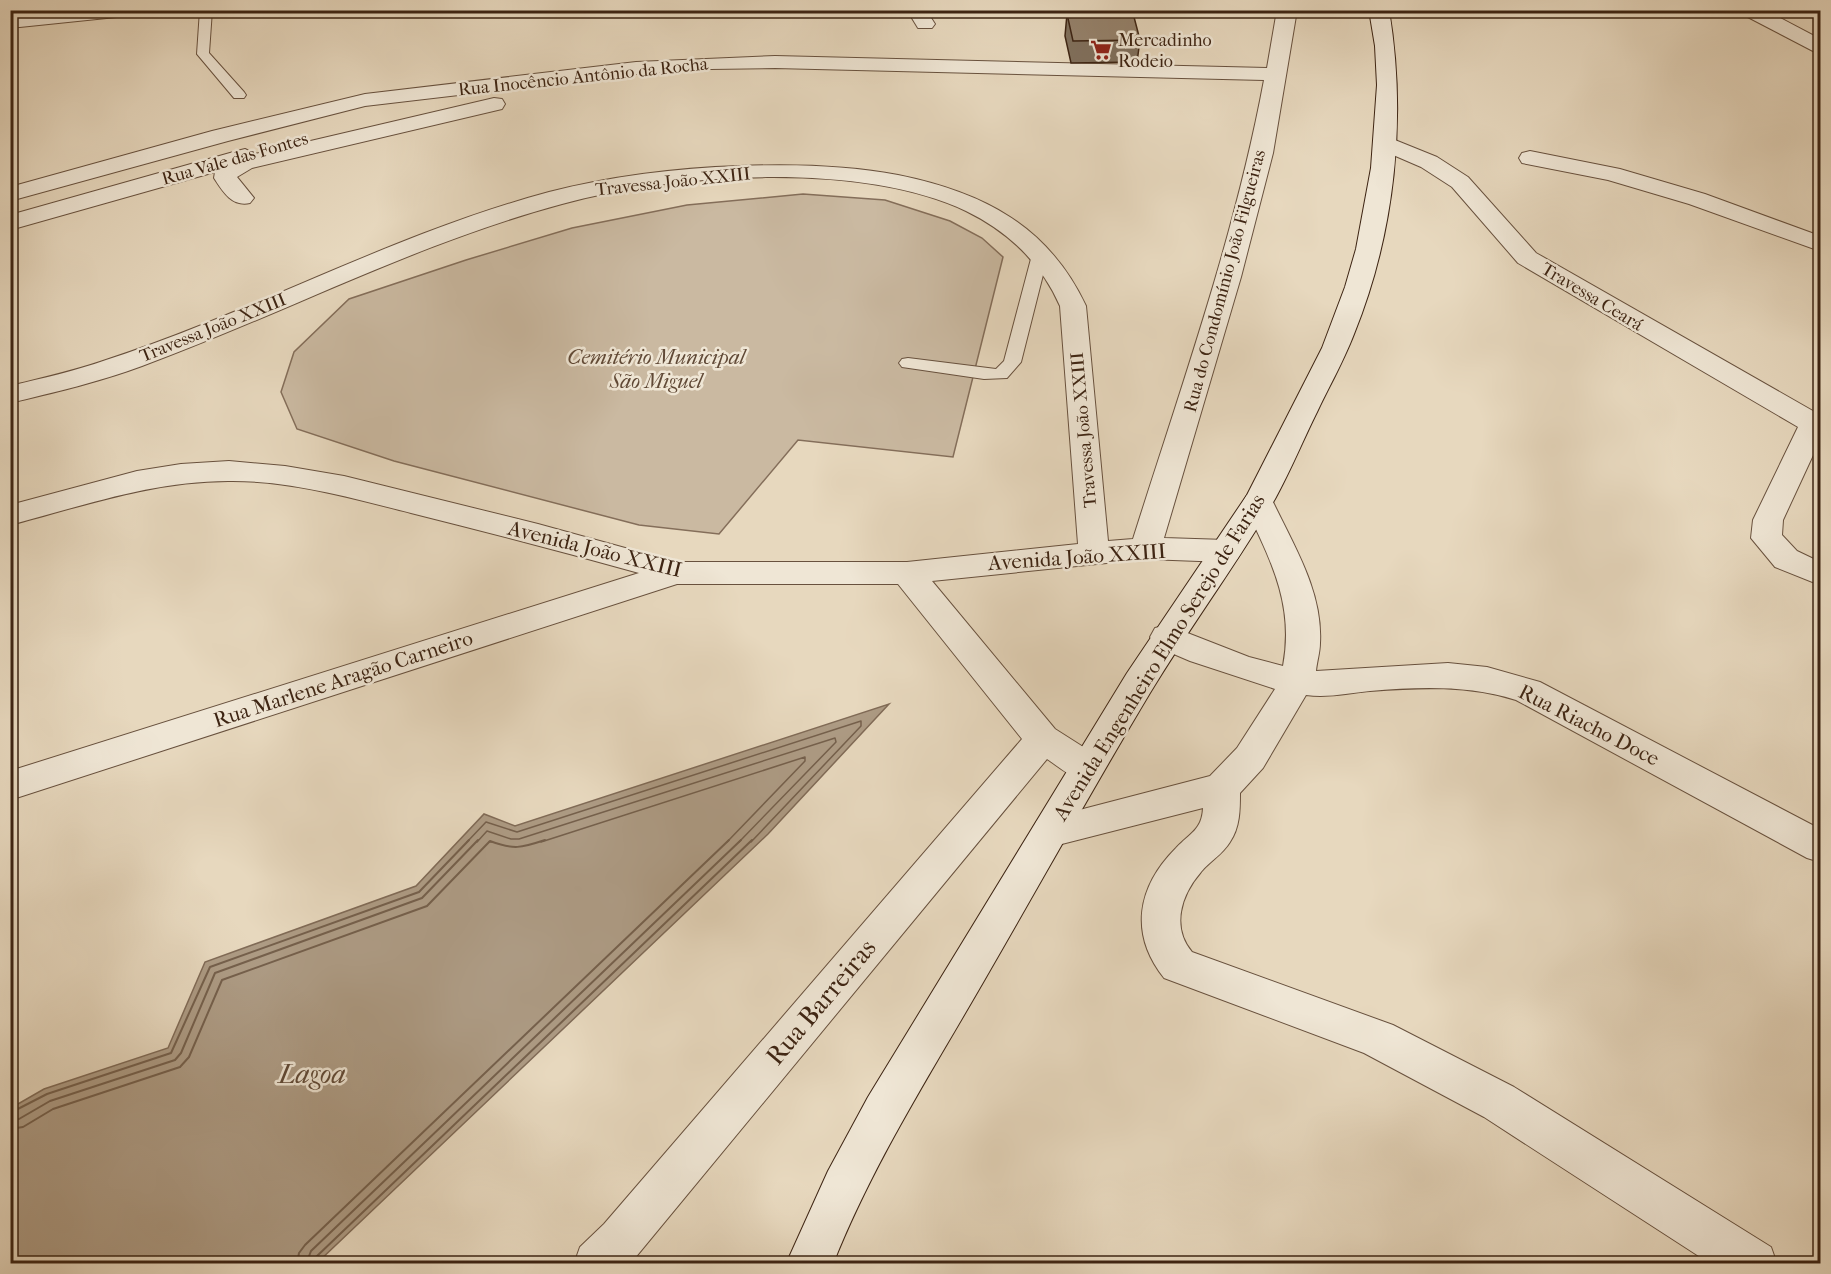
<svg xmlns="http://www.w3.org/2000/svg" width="1831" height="1274" viewBox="0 0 1831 1274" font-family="'IM FELL French Canon',serif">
	<rect width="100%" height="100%" fill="#e7d8be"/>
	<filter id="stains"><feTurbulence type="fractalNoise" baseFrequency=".00333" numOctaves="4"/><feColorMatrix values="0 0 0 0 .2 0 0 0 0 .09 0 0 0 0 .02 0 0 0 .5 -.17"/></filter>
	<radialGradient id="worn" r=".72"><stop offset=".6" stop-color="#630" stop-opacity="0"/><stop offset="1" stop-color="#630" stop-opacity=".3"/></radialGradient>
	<!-- green -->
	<polygon fill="#cab9a1" stroke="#846e5a" stroke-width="1.5" points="803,194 885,200 950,221 982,238 1003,257 953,457 798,440 719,534 639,525 394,461 297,429 281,392 294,352 349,299 466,260 572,228 687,205"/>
	<!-- water -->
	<polygon fill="#ad9b84" stroke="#806b57" stroke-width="1.5" points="889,704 768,834 317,1263 11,1263 11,1108 44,1089 168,1048 205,962 416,886 484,814 515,826"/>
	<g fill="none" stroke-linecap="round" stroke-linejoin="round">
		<!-- shore-far1 -->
		<g stroke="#75604c" stroke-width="1.5">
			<polyline points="467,842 486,822 517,832 861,721 861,726 751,842"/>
			<polyline points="477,842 487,831 511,839 519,839 835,738 836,742 739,842"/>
			<polyline points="489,842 492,842"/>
			<polyline points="541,842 805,757 805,761 727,842"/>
		</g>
		<!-- shore -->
		<g stroke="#75604c" stroke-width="2">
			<polyline points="10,1113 47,1094 171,1053 210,967 419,892 469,840"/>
			<polyline points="10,1120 19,1119 50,1101 175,1060 181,1053 215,973 422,898 478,840"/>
			<path d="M10 1129 23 1127 53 1109 180 1067 189 1057 222 980 427 906 490 841C514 850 521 848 545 840"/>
			<polyline points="297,1264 299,1253 305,1245 729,840"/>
			<polyline points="306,1264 311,1251 741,840"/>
			<polyline points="314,1264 316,1257 752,840"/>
		</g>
		<defs>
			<g id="lane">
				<polygon points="200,10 212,10 209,53 244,92 246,95 244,98 234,98 197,54"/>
				<polygon points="1040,250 1048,255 1021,362 1007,378 984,379 902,367 899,363 902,359 908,358 996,369 1004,361 1032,255"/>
			</g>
			<g id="street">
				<polygon points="65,10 135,10 133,14 126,16 10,28 10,16"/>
				<polygon points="907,10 926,10 935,24 932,28 918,28"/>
				<path d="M1277 10H1297L1273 153 1241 277 1164 538 1226 540 1237 543 1242 551 1237 559 1226 562 1146 559 932 581 1055 729 1099 757 1104 767 1099 777C1076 784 1065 771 1047 759L630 1264H574L580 1247 604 1224 1022 739 898 584H677L10 800V771L639 573C563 552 487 532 411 513 352 498 289 480 228 481 153 481 82 506 10 525V505L137 471 181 464 229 461 285 466 344 476 538 524 676 562H907L1078 544 1060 306C1041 263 1009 232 966 211 860 161 673 173 562 204 417 243 283 314 142 366 99 382 55 392 10 403V386C43 378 75 371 106 360 256 311 396 233 549 192 612 176 676 168 740 166 793 164 846 165 898 175 982 192 1048 225 1086 306L1108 541 1133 539C1181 387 1235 236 1264 80L775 68 710 69 636 74 365 106 228 141 10 201V187L212 131 365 94 636 62 775 56 1267 68Z"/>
				<polygon points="1740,10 1765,10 1820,39 1820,53 1813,51 1742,14"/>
				<path d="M494 98 502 99 505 104 502 109 252 168 237 177 254 198 250 203C232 207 223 192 214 178L215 172 10 230V215L237 151 245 149 255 154Z"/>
				<polygon points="1385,136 1437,157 1468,177 1536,253 1820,415 1820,440 1783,520 1782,535 1797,551 1820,562 1820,585 1775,567 1751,538 1753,520 1798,427 1518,263 1452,187 1421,167 1377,148 1374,143 1377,138"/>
				<polygon points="1530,151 1620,169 1705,194 1820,236 1820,251 1689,204 1608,180 1522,163 1519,158 1522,153"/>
				<path d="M1258 492 1269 495 1273 502C1294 546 1323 592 1320 643 1320 652 1317 661 1316 671L1448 663 1487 667 1540 682 1820 829V862L1807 858 1516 700C1468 685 1420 687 1370 691 1349 693 1328 698 1306 695L1263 768 1240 793C1240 810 1240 827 1230 842 1223 854 1209 862 1201 872 1181 895 1171 927 1192 952L1393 1025 1514 1087 1771 1247 1777 1264H1711L1484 1117 1364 1053 1164 978C1129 934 1137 887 1176 848 1190 833 1202 830 1203 808L1050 847 1037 843 1031 832 1037 821 1210 776 1237 748 1275 689 1190 661 1155 646 1150 637 1155 628 1167 625 1249 657 1283 666C1295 603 1269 557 1243 502L1247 495Z"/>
			</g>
			<path id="secondary" d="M1369 10H1389C1407 118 1395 233 1354 334 1344 360 1330 385 1318 410 1303 440 1291 470 1275 499 1236 565 1190 627 1150 693 1093 788 1040 884 985 979 931 1073 873 1163 833 1264H786L828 1171 868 1097 1127 673 1247 495 1322 348 1345 287 1356 249 1371 168 1377 85 1375 46Z"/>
		</defs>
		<!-- lane casing -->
		<use href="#lane" stroke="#68513e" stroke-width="2"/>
		<!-- street casing -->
		<use href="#street" stroke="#68513e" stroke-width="2"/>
		<!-- secondary casing -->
		<use href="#secondary" stroke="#3d2413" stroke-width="2"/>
		<!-- lane -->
		<use href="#lane" fill="#efe6d5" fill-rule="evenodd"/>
		<!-- street -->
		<use href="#street" fill="#efe6d5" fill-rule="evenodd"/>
		<!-- secondary -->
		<use href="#secondary" fill="#efe6d5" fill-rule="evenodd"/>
	</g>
	<!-- wall -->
	<polygon fill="#80705d" stroke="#3d2413" stroke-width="1.5" points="1067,14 1140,40 1137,62 1071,63 1065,36"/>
	<!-- building -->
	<polygon fill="#95826c" stroke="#3d2413" stroke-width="1.5" points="1067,14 1134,17 1140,40 1073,41"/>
	<!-- icons -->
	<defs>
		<symbol id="supermarket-bare" viewBox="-9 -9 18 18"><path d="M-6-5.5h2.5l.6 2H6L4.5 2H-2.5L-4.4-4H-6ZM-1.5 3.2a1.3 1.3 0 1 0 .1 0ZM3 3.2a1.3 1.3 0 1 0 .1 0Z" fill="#8f2418" stroke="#efe6d5" stroke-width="2.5" paint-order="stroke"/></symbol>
	</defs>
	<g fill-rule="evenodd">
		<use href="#supermarket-bare" x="1086" y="35" width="30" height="30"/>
	</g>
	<g text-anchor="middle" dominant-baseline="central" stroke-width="5" stroke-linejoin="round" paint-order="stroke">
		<!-- far-poi labels -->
		<g font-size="18" fill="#3d2413" stroke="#efe6d5" text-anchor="start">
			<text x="1118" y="40">Mercadinho<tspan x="1118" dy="21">Rodeio</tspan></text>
		</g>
		<!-- far-street labels -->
		<g font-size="18" fill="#3d2413" stroke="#efe6d5">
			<text transform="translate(583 77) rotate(-6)">Rua Inocêncio Antônio da Rocha</text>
			<text transform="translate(235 159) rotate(-16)">Rua Vale das Fontes</text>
			<text transform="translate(673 182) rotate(-6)">Travessa João XXIII</text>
			<text transform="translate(1225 281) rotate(-75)">Rua do Condomínio João Filgueiras</text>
			<text transform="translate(1592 297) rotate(31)">Travessa Ceará</text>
			<text transform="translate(213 328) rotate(-22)">Travessa João XXIII</text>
			<text transform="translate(1084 430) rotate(-95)">Travessa João XXIII</text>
		</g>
		<!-- park labels -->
		<g font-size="21" font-style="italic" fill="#604936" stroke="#efe6d5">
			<text x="656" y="357">Cemitério Municipal<tspan x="656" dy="24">São Miguel</tspan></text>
		</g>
		<!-- street labels -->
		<g font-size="21" fill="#3d2413" stroke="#efe6d5">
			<text transform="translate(595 549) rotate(14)">Avenida João XXIII</text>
			<text transform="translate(1077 557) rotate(-4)">Avenida João XXIII</text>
			<text transform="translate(1159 657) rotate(-58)">Avenida Engenheiro Elmo Serejo de Farias</text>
			<text transform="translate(343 679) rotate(-18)">Rua Marlene Aragão Carneiro</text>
			<text transform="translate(1589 725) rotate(27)">Rua Riacho Doce</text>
		</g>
		<!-- near-street labels -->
		<g font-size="26" fill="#3d2413" stroke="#efe6d5">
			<text transform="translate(821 1002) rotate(-50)">Rua Barreiras</text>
		</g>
		<!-- near-water labels -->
		<g font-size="27" font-style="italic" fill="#5f4835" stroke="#efe6d5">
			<text x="312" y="1074">Lagoa</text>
		</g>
	</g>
	<!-- margin -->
	<rect width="1831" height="1274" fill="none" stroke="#e7d8be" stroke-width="36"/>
	<rect x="12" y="12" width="1807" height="1250" fill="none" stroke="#3d2413" stroke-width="3"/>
	<rect x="18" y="18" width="1795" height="1238" fill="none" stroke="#3d2413" stroke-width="1.5"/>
	<rect width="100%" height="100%" filter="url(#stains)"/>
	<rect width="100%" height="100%" fill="url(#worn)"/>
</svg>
